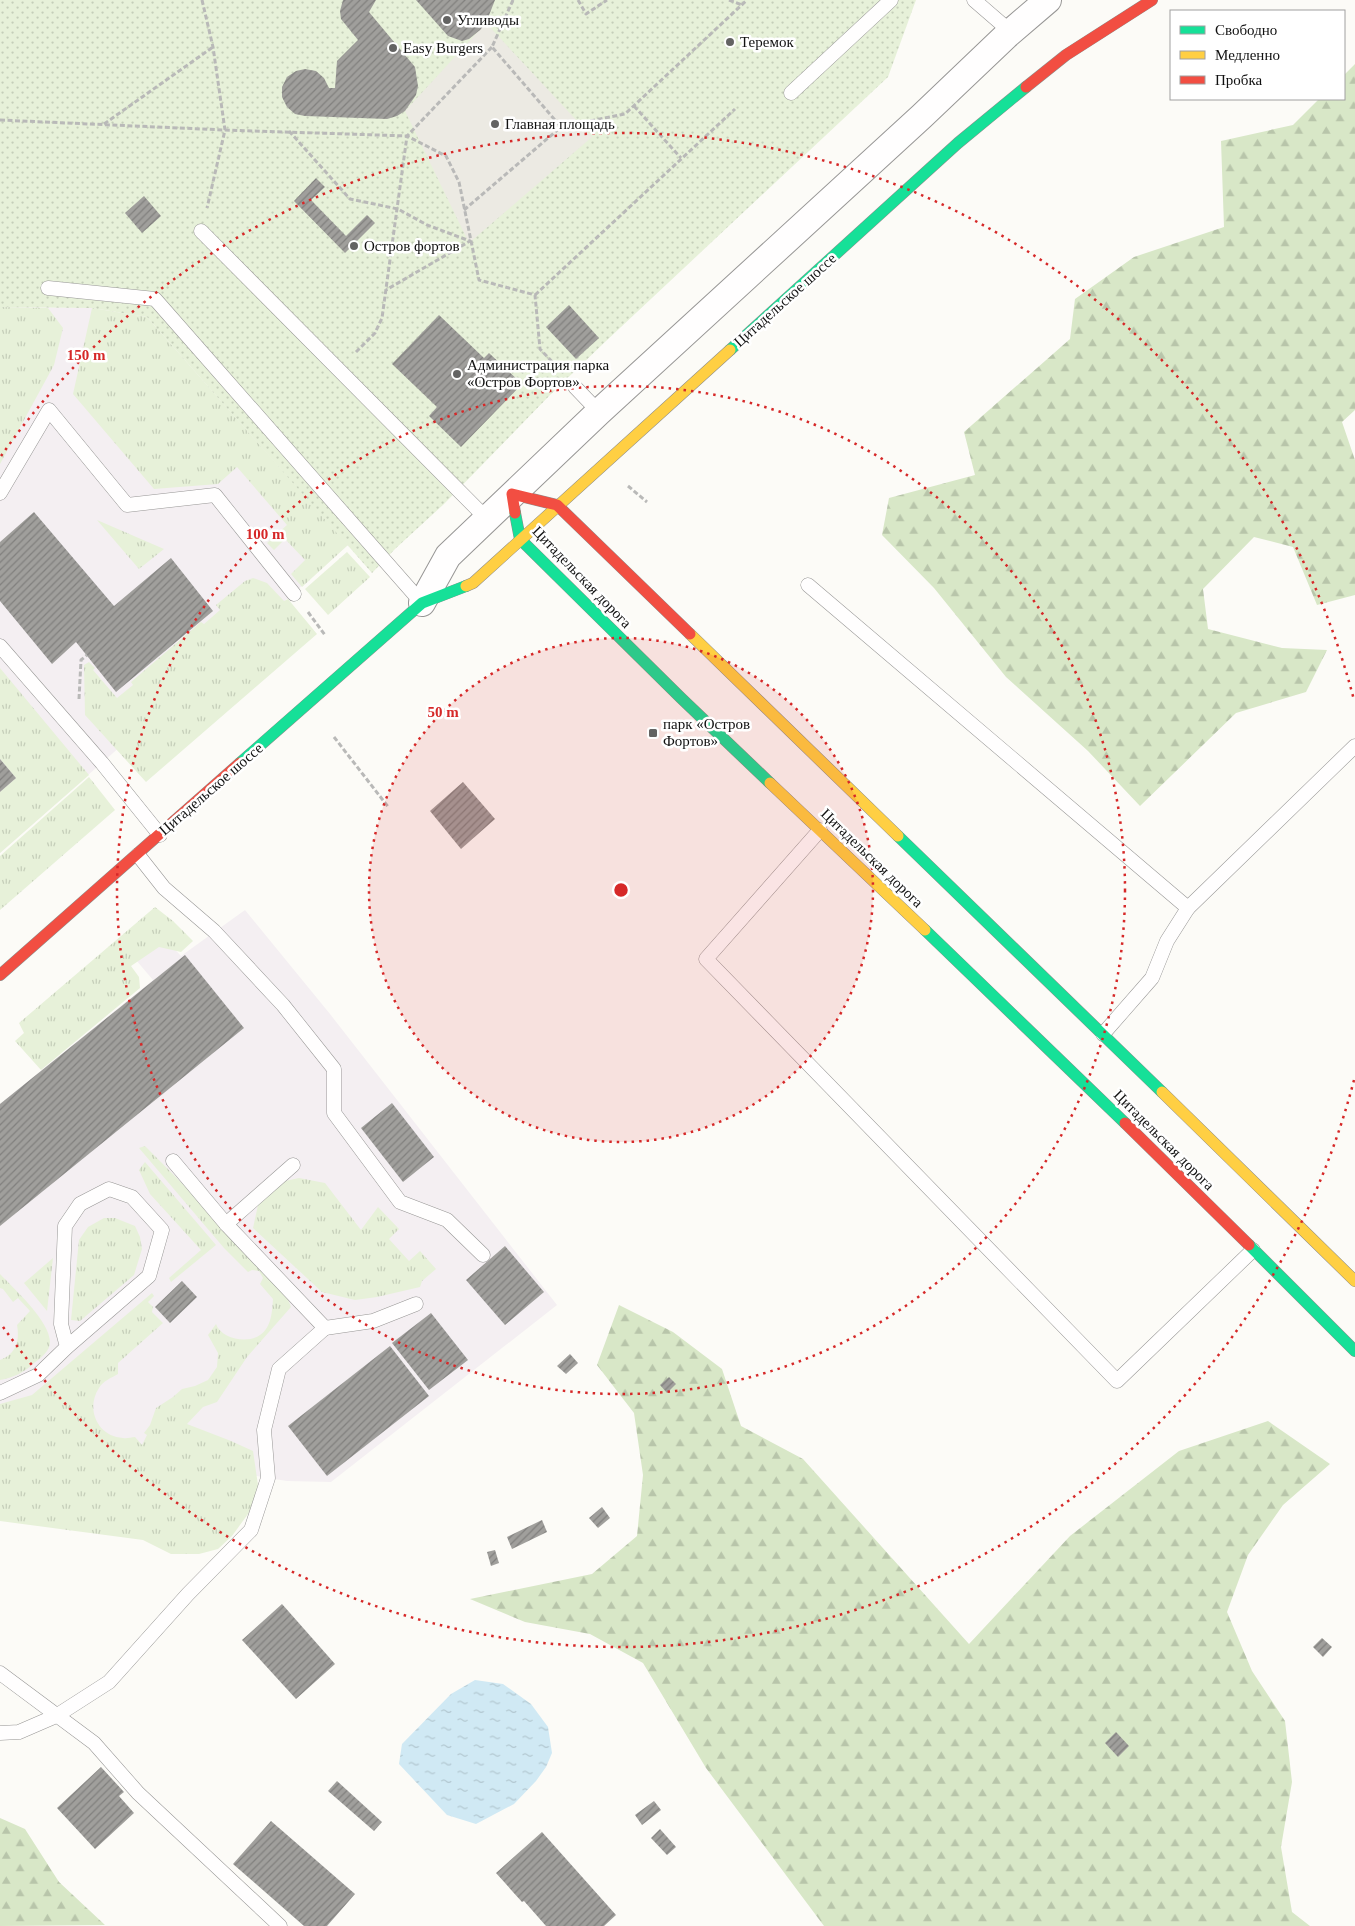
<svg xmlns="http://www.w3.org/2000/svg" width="1355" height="1926" viewBox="0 0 1355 1926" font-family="'Times New Roman',serif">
	<defs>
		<pattern id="grass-tufts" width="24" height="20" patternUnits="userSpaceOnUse" patternTransform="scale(1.25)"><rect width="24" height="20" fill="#e7f1d9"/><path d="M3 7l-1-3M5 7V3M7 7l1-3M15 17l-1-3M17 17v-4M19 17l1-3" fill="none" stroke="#c5ceb9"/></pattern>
		<pattern id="forest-firs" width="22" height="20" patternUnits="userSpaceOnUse" patternTransform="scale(1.25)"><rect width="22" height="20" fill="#d8e7c7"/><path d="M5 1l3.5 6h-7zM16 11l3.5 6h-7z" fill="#b8c5aa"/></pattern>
		<pattern id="park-dots" width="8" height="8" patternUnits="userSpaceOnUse" patternTransform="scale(1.25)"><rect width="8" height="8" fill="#e7f1d9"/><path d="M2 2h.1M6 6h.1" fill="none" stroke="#c5ceb9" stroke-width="1.8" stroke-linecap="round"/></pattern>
		<pattern id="water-ripples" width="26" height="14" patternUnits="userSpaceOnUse" patternTransform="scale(1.25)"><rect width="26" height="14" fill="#d0e9f4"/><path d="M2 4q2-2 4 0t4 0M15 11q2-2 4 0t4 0" fill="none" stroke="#b2c7d0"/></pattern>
		<pattern id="building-hatch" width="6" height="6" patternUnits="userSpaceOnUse" patternTransform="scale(1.25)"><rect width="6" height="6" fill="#a09f9c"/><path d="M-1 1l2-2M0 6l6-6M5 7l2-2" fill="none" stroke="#81807e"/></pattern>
	</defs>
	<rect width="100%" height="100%" fill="#fcfbf7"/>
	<!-- industrial -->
	<g fill="#f4eff2">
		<polygon points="0,307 92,308 147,317 348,545 0,853"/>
		<polygon points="245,910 330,1014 557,1305 331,1482 287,1481 268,1478 0,1428 0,1104 153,980 130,953 157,930 181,956"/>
	</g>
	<!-- grass -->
	<g fill="url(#grass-tufts)">
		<polygon points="0,307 48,308 63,328 54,365 0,464"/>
		<polygon points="92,308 147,317 348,545 302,587 291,574 305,560 285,539 274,550 267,543 287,525 237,467 218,484 154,489 73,394"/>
		<polygon points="97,520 164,549 139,569"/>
		<polygon points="347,552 370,577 328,615 305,589"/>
		<polygon points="253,578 267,583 284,601 288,599 317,634 146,782 85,715 84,665 89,662 95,668 93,670 117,698 133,685 131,682 201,622 204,624 220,610 216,605 245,581"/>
		<polygon points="0,668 89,775 0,853 0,792 16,778 0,759"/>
		<polygon points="89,777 115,810 0,910 0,856"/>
		<polygon points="155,907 173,921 193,941 181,952 159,947 131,966 139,977 140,988 41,1070 15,1041 24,1033 19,1023"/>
		<path d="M145 1146 282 1284 291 1307 247 1357 217 1402 203 1407 187 1424 231 1441 253 1451 259 1492 248 1514 232 1536 218 1549 199 1554H171L143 1540 0 1521V1404L32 1395 152 1293 154 1296 148 1302 153 1307 152 1312 163 1323 118 1363V1374C111 1378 103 1381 99 1388 85 1409 98 1437 123 1438 127 1439 131 1437 135 1437L142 1445 147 1435 144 1433 150 1425 156 1408 173 1397 182 1389 195 1386 208 1380 217 1367 218 1353 208 1335 216 1324C221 1339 248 1344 260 1335 272 1327 272 1311 273 1299L260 1284 263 1278 259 1271 252 1270 248 1272 224 1248 139 1148Z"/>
		<polygon points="145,1162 216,1245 171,1282 169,1278 201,1250 150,1194 139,1170"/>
		<polygon points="299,1178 325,1183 361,1230 378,1207 399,1229 389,1239 409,1261 420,1251 436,1269 422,1281 420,1287 377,1297 355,1300 322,1292 253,1228 258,1205 285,1181"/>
		<polygon points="104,1218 115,1218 135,1226 140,1237 142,1249 134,1275 80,1321 71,1320 79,1240 88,1227"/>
		<polygon points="53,1258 47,1311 24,1283"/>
		<path d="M0 1274C14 1289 50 1321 50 1342 50 1351 41 1358 34 1363 25 1372 13 1378 0 1380V1360C16 1354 20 1341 17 1325L30 1311 18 1298 13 1302 3 1289 0 1288Z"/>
	</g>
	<!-- forest -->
	<g fill="url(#forest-firs)">
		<polygon points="1355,64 1355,410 1342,422 1355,460 1355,595 1317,605 1293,547 1254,537 1203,589 1208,629 1282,648 1327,650 1306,692 1236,713 1140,806 1088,751 1006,677 934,588 882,535 889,498 975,475 964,432 1070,339 1075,299 1134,257 1224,227 1221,141 1293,125 1319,99 1344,99 1344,75"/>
		<polygon points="619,1305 673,1332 722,1369 741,1426 803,1459 969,1644 1070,1536 1179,1451 1268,1421 1330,1464 1283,1505 1248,1555 1227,1612 1252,1671 1285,1721 1292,1782 1281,1847 1292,1912 1310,1926 824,1926 706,1768 643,1663 590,1634 525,1622 470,1599 592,1574 637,1536 643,1475 634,1413 597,1365"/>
		<polygon points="0,1818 25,1829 59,1882 105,1925 0,1926"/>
	</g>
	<!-- park -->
	<polygon fill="url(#park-dots)" points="0,0 916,0 888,77 605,342 551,394 444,504 395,549 372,573 147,317 92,308 0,307"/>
	<!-- plaza -->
	<polygon fill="#eceae3" points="486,23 592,137 469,243 405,111"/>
	<!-- water -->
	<polygon fill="url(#water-ripples)" points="475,1680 503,1684 531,1704 548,1727 552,1753 546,1767 536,1781 514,1804 476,1824 447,1815 399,1764 402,1744 451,1694"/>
	<!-- building -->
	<g fill="url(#building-hatch)">
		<polygon points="343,0 376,0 369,12 415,67 418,86 416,95 405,111 397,116 387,119 305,116 295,114 287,107 282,97 282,87 287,77 296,71 305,69 316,71 324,78 329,88 335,88 337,61 358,40 341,19 340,11"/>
		<polygon points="416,0 495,0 486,23 480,30 469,39 462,41 448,36"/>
		<polygon points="316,178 325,187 311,200 346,236 367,215 375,223 345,253 294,201"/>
		<polygon points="144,196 161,216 142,233 125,213"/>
		<polygon points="569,305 599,338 576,359 546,327"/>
		<polygon points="439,315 484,358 489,353 522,384 461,447 429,416 437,407 392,364"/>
		<polygon points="34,512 114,606 171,558 213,611 116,692 76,642 52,664 0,601 0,542"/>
		<polygon points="0,759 16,778 0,792"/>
		<polygon points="463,782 495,819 461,849 430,811"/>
		<polygon points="185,955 244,1028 0,1226 0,1104"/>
		<polygon points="392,1103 434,1157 403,1182 361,1128"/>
		<polygon points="505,1246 544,1292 505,1325 466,1280"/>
		<polygon points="182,1281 197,1297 170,1323 155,1307"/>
		<polygon points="431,1313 468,1360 429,1390 392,1343"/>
		<polygon points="390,1346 429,1396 327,1476 288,1426"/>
		<polygon points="570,1354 578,1363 566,1374 557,1366"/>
		<polygon points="669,1377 676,1384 667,1393 660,1385"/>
		<polygon points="602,1507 610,1518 598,1528 589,1518"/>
		<polygon points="542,1520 547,1532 512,1549 507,1537"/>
		<polygon points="495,1550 499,1563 491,1566 487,1552"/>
		<polygon points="282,1604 335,1664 296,1699 242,1640"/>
		<polygon points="1322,1638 1332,1647 1323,1657 1313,1647"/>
		<polygon points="1116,1732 1129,1746 1118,1757 1105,1743"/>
		<polygon points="101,1767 124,1792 119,1796 134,1813 95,1849 57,1808"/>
		<polygon points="337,1781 382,1822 374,1831 328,1791"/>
		<polygon points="654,1801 661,1810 642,1825 635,1815"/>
		<polygon points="271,1821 355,1894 327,1926 304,1926 233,1864"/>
		<polygon points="660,1829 676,1847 667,1855 651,1838"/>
		<polygon points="542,1832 616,1915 604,1926 546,1926 524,1901 522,1902 496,1873"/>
	</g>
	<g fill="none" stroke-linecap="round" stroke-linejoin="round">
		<defs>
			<g id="lane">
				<polyline points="974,0 1011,32"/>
				<polyline points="791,93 891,0"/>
				<polyline points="201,231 487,519"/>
				<polyline points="48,288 155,299 422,603"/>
				<polyline points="575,387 599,412"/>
				<polyline points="0,493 49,410 127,505 215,495 294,594"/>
				<polyline points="808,585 1188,908 1355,746"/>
				<polyline points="0,646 102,763 160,835"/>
				<polyline points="820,830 706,959 1117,1381 1253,1250"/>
				<polyline points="138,855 164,888 214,931 283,1005 334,1069 334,1113 400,1202 447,1220 483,1255"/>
				<polyline points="1103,1034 1152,978 1167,941 1188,908"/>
				<polyline points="226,1224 293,1165"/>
				<polyline points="325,1328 373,1321 416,1304"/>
				<polyline points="0,1393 38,1375 67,1347 149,1276 162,1230 132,1197 109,1189 80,1204 65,1226 61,1324 67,1347"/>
				<polyline points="0,1673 94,1743 138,1793 280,1926"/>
				<polyline points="0,1733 19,1732 56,1716 109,1682 188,1594 251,1530 268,1478 264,1430 279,1369 325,1328 226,1224 173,1161"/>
			</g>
			<polyline id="street" points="422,603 448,556 599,412 922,116 1006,36 1048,0"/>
			<g id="fast">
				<polyline points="730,350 958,143 1026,87"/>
				<polyline points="515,513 520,539 681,698 770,783"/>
				<polyline points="240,763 422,603 466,586"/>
				<polyline points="898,836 1162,1092"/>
				<polyline points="925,930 1125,1123"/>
				<polyline points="1249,1245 1355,1351"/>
			</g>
			<g id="slow">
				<polyline points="466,586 473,583 730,350"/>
				<polyline points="690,634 898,836"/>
				<polyline points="770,783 925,930"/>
				<polyline points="1162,1092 1355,1281"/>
			</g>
			<g id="jam">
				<polyline points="1026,87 1066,55 1152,0"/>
				<polyline points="515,513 512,494 557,505 690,634"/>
				<polyline points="0,975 240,763"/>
				<polyline points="1125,1123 1249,1245"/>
			</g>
		</defs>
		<!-- lane casing -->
		<use href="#lane" stroke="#979695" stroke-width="15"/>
		<!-- street casing -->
		<use href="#street" stroke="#979695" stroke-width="28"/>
		<!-- fast casing -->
		<use href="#fast" stroke="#8d8d8b" stroke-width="12"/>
		<!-- slow casing -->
		<use href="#slow" stroke="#8d8d8b" stroke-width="12"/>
		<!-- jam casing -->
		<use href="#jam" stroke="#8d8d8b" stroke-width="12"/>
		<!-- path -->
		<g stroke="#b9b9b8" stroke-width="3" stroke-dasharray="5 2.5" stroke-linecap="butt">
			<polyline points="202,0 213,47 225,130 207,208"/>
			<polyline points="513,0 492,47 561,127"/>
			<polyline points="578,0 586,14 607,0"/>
			<polyline points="729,0 742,5"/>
			<polyline points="634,106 681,158"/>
			<polyline points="0,120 225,130 407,136 446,156 459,182 479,280 535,295 540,349 560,370"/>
			<polyline points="104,124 213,47"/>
			<polyline points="289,131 350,199 398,209 427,225 470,241 386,290"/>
			<polyline points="464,210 561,127 625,114 747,0"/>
			<polyline points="535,295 735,109"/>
			<polyline points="356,352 375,333 382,318 407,136 492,47"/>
			<polyline points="628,486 647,502"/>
			<polyline points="308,612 325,635"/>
			<polyline points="79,699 81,660 87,655"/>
			<polyline points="334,737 389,808"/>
		</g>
		<!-- lane -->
		<use href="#lane" stroke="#fffefe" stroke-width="14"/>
		<!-- street -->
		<use href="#street" stroke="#fffefe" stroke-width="26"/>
		<!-- fast -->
		<use href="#fast" stroke="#16e098" stroke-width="11"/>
		<!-- slow -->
		<use href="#slow" stroke="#ffcf43" stroke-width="11"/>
		<!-- jam -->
		<use href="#jam" stroke="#f24e42" stroke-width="11"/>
	</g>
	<!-- distance rings -->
	<circle cx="621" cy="890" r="252" fill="#d62828" fill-opacity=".12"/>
	<g fill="none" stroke="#d62828" stroke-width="2.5" stroke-dasharray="2.5 5">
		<circle cx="621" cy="890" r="252"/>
		<circle cx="621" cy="890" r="504"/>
		<path d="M1354 1080A757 757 0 0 1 1 1324M1 456A757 757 0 0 1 1354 700"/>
	</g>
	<!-- markers -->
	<g fill="#636362" stroke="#fff" stroke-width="2">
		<circle cx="447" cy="20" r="5"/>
		<circle cx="730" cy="42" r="5"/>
		<circle cx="393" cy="48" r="5"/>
		<circle cx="495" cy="124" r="5"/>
		<circle cx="354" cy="246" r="5"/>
		<circle cx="457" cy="374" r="5"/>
		<rect x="648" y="728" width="10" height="10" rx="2.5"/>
	</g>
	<g text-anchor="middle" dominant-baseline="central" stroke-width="5" stroke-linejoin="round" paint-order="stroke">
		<!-- poi labels -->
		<g font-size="15" fill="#111" stroke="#fff" text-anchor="start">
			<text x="457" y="20">Угливоды</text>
			<text x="740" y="42">Теремок</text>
			<text x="403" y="48">Easy Burgers</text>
			<text x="505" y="124">Главная площадь</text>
			<text x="364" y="246">Остров фортов</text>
			<text x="467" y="365">Администрация парка<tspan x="467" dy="17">«Остров Фортов»</tspan></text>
			<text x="663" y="724">парк «Остров<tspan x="663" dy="17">Фортов»</tspan></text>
		</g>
		<!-- street labels -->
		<g font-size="15" fill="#111" stroke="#fff">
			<text transform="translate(785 300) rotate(-42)">Цитадельское шоссе</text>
			<text transform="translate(582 577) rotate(46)">Цитадельская дорога</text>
			<text transform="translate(211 789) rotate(-41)">Цитадельское шоссе</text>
			<text transform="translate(872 858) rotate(44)">Цитадельская дорога</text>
			<text transform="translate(1164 1140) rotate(45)">Цитадельская дорога</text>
		</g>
	</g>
	<circle cx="621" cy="890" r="8" fill="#d62828" stroke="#fff" stroke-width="2.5"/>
	<g font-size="15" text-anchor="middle" font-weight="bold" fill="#d62828" stroke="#fff" stroke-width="5" stroke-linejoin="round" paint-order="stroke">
		<text x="86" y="360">150 m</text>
		<text x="265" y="539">100 m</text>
		<text x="443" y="717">50 m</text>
	</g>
	<!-- legend -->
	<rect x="1170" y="10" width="175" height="90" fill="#ffffff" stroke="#a0a0a0"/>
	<rect x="1180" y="26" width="25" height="8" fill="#16e098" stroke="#a0a0a0"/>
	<text x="1215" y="35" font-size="15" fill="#111111">Свободно</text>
	<rect x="1180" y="51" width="25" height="8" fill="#ffcf43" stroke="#a0a0a0"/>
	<text x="1215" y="60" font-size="15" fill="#111111">Медленно</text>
	<rect x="1180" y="76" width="25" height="8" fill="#f24e42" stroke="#a0a0a0"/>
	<text x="1215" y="85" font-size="15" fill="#111111">Пробка</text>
</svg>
